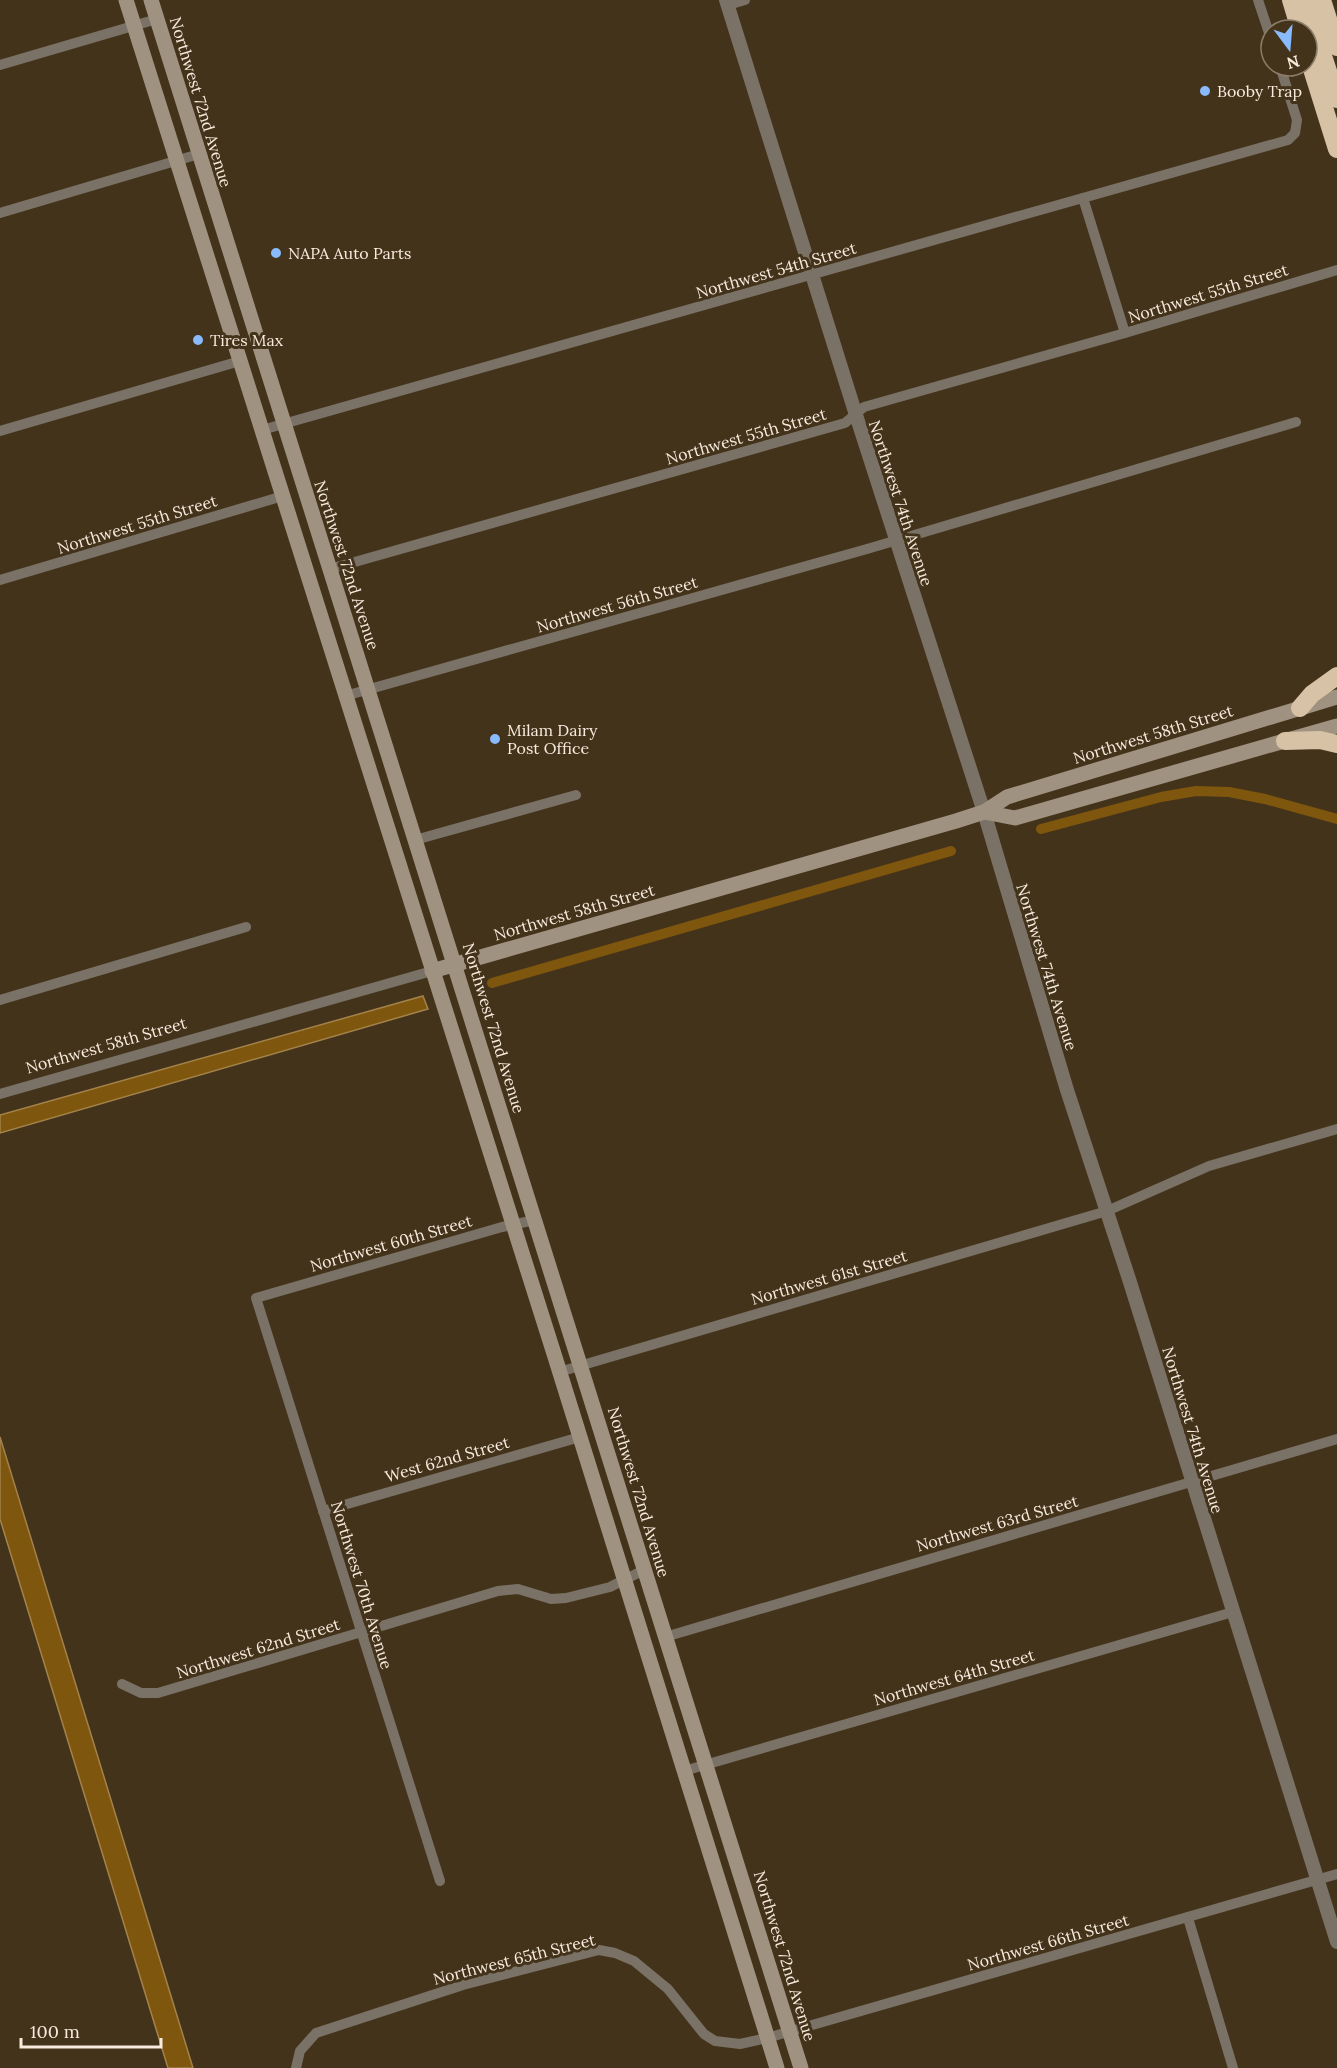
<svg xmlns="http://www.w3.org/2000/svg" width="1337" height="2068" viewBox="0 0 1337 2068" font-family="Lora,serif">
	<rect width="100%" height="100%" fill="#44331b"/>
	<!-- water -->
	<g fill="#7f560d" stroke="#a3834b" stroke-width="1.5">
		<polygon points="423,996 428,1009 0,1133 0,1115"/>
		<polygon points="0,1437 193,2068 168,2068 0,1519"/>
	</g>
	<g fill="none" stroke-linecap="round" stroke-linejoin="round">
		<!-- canal -->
		<g stroke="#7f560d" stroke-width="10">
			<polyline points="1041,829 1161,797 1196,791 1229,792 1265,799 1337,819"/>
			<polyline points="492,983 951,851"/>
		</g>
		<!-- minor -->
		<g stroke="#7a7266" stroke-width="10">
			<polyline points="1258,0 1271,39"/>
			<polyline points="728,5 745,0"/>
			<polyline points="0,65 157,19"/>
			<polyline points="1083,198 1125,333"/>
			<polyline points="0,213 199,154"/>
			<polyline points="262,430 1288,140 1295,133 1297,120 1280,66"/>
			<polyline points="0,431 240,361"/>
			<polyline points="330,569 845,423 864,407 1125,333 1337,270"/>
			<polyline points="0,580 283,496"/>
			<polyline points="345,696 867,549 1296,422"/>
			<polyline points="415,840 576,795"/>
			<polyline points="0,1000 246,927"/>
			<polyline points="0,1094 432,971"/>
			<polyline points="559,1372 1107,1211 1209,1166 1337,1129"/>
			<polyline points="323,1511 580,1437"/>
			<polyline points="665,1637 1337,1439"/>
			<polyline points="122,1684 141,1693 158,1693 498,1591 518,1589 551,1599 566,1598 610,1587 644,1570"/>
			<polyline points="684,1771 1233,1612"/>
			<polyline points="440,1881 256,1298 502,1227 535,1220"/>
			<polyline points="1188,1918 1233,2068"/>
			<polyline points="296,2068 300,2051 316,2033 463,1985 599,1950 615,1953 634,1961 668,1989 704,2034 715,2041 740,2044 767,2038 1337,1874"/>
		</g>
		<!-- tertiary -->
		<polyline stroke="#7a7266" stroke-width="14" points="726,0 856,415 984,812 1067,1090 1129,1279 1337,1942"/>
		<!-- secondary -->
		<g stroke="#a09280" stroke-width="15">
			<polyline points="126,0 555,1357 777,2068"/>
			<polyline points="151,0 801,2068"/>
			<polyline points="984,812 1015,818 1337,726"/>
			<polyline points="432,971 956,821 984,812 1007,797 1337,697"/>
		</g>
		<!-- motorway -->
		<g stroke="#d7c2a5" stroke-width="18">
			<polyline points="1291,0 1300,30"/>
			<polyline points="1305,0 1337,99"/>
			<polyline points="1322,0 1337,47"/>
			<polyline points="1307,53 1337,149"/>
			<polyline points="1300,708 1312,694 1337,676"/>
			<polyline points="1285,741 1320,740 1337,744"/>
		</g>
	</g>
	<!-- markers -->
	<g fill="#88bafc" stroke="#44331b" stroke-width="2">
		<circle cx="1205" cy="91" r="6"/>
		<circle cx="276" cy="253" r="6"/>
		<circle cx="198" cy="340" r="6"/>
		<circle cx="495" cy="739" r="6"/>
	</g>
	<g text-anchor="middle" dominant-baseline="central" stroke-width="6" stroke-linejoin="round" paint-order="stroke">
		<!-- poi labels -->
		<g font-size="16" fill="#f6ebdd" stroke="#44331b" text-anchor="start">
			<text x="1217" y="91">Booby Trap</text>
			<text x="288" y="253">NAPA Auto Parts</text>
			<text x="210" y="340">Tires Max</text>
			<text x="507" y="730">Milam Dairy<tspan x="507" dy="18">Post Office</tspan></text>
		</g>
		<!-- street labels -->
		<g font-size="16" fill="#f6ebdd" stroke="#44331b">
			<text transform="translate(201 102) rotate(73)">Northwest 72nd Avenue</text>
			<text transform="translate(776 270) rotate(-16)">Northwest 54th Street</text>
			<text transform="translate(1208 293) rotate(-17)">Northwest 55th Street</text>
			<text transform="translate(746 436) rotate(-16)">Northwest 55th Street</text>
			<text transform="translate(901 503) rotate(72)">Northwest 74th Avenue</text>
			<text transform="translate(137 524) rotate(-17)">Northwest 55th Street</text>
			<text transform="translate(347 565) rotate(72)">Northwest 72nd Avenue</text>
			<text transform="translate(617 604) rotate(-16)">Northwest 56th Street</text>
			<text transform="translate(1153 734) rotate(-17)">Northwest 58th Street</text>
			<text transform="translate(574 912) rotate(-16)">Northwest 58th Street</text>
			<text transform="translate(1047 967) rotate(73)">Northwest 74th Avenue</text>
			<text transform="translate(494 1028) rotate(73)">Northwest 72nd Avenue</text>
			<text transform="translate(106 1045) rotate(-16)">Northwest 58th Street</text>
			<text transform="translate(391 1243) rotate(-16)">Northwest 60th Street</text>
			<text transform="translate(829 1277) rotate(-16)">Northwest 61st Street</text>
			<text transform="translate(1193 1430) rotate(73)">Northwest 74th Avenue</text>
			<text transform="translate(447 1459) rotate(-16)">West 62nd Street</text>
			<text transform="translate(639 1492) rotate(73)">Northwest 72nd Avenue</text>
			<text transform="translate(997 1523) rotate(-16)">Northwest 63rd Street</text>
			<text transform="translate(362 1585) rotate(73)">Northwest 70th Avenue</text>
			<text transform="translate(258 1648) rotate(-17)">Northwest 62nd Street</text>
			<text transform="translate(954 1677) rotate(-16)">Northwest 64th Street</text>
			<text transform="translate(1048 1942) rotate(-16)">Northwest 66th Street</text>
			<text transform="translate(785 1956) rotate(73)">Northwest 72nd Avenue</text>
			<text transform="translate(514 1959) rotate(-14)">Northwest 65th Street</text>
		</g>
	</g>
	<!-- north arrow -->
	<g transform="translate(1289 48) rotate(164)"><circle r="28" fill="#44331b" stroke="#8b7d69" stroke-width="1.5"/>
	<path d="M0-4.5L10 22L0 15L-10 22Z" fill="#88bafc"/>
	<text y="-9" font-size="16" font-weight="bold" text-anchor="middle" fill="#f6ebdd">N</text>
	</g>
	<!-- scale -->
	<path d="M21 2038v9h140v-9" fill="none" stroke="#f6ebdd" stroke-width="3"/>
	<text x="30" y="2038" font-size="18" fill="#f6ebdd" stroke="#44331b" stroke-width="4.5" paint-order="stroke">100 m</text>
</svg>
